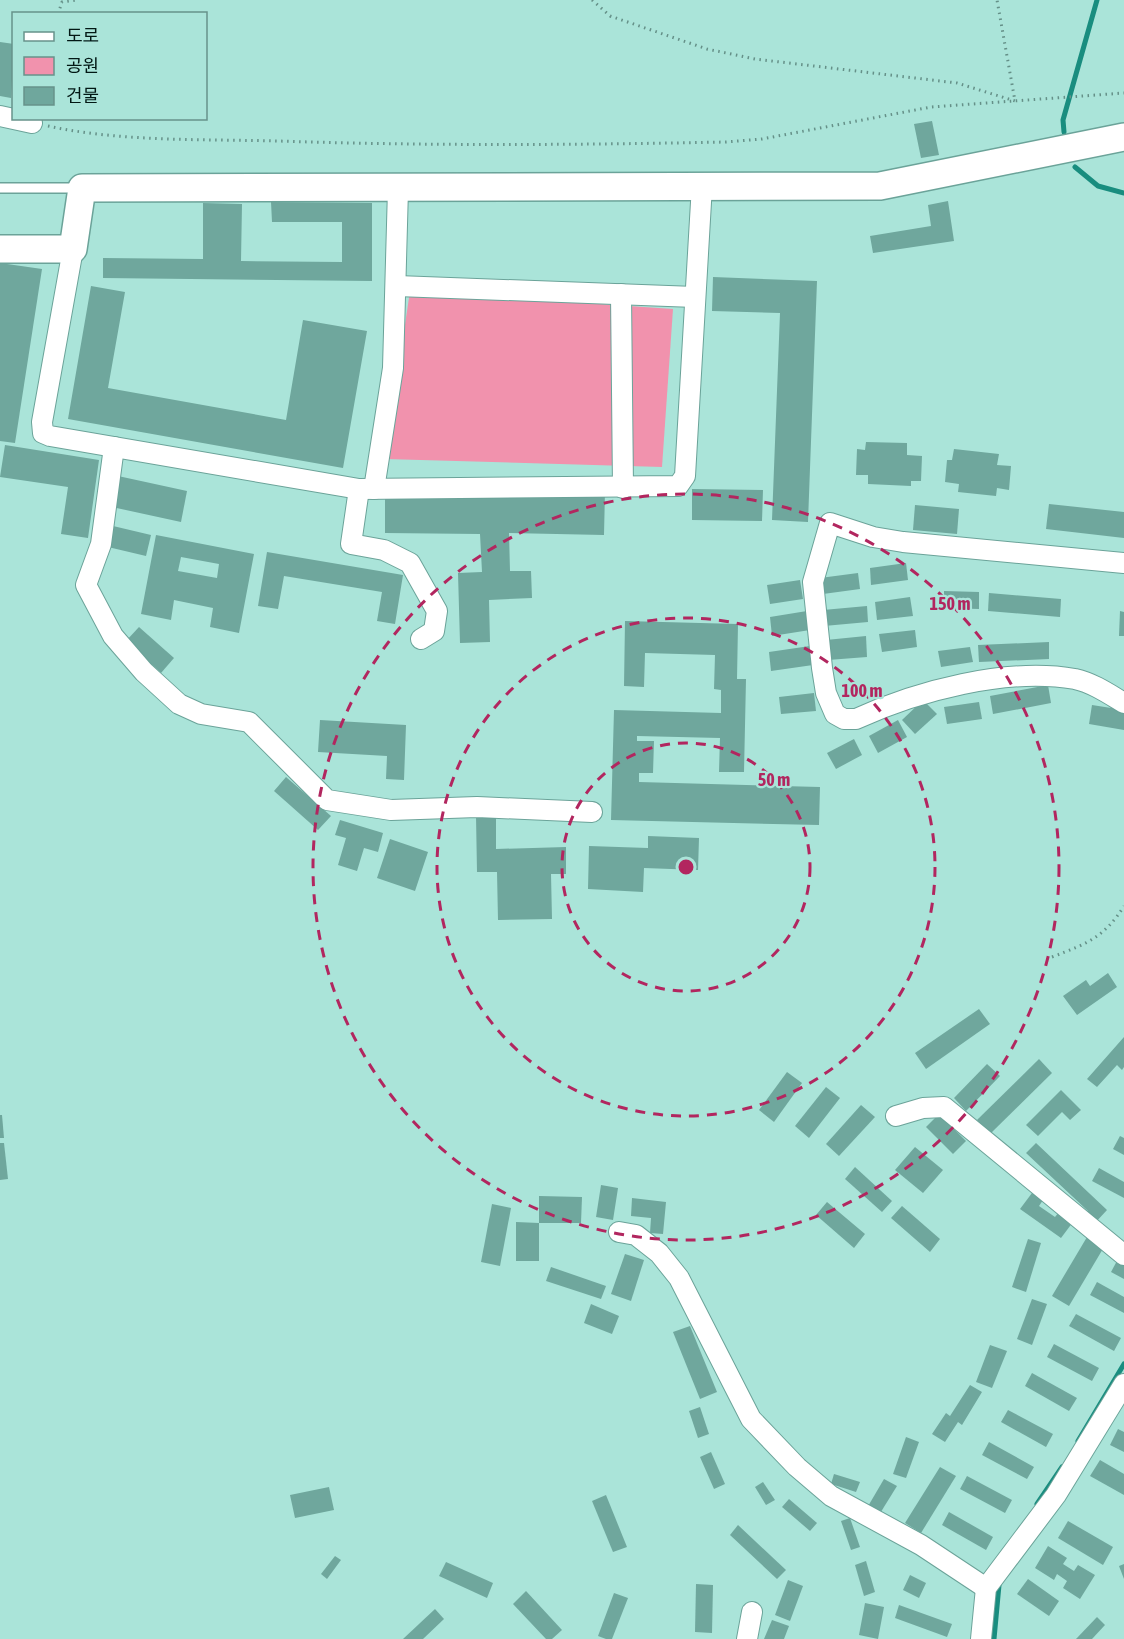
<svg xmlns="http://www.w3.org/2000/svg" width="1124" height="1639" viewBox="0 0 1124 1639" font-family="'Asap Condensed','Noto Sans KR',sans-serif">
	<rect width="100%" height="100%" fill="#aae4d9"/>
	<!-- green -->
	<polygon fill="#f192ad" points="410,291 673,309 662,467 385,459"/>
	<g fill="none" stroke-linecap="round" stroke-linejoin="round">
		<!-- stream -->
		<g stroke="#198d7f" stroke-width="5">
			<polyline points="1064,132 1063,120 1097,0"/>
			<polyline points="1075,167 1098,186 1124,193"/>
			<polyline points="1078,1441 1124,1364"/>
			<polyline points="1037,1504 1062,1467"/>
			<polyline points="994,1639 999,1585"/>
		</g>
	</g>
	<!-- building -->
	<g fill="#6fa79d" fill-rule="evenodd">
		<polygon points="0,42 14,44 11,98 0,96"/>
		<polygon points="932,121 939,155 921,158 914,124"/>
		<polygon points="948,201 954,241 873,253 870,236 931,226 928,205"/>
		<polygon points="271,202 372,203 372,281 103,278 103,258 203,259 203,203 242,204 241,261 342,262 342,222 272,222"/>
		<polygon points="0,263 42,269 15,443 0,441"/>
		<polygon points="713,277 817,281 808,522 772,520 780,313 712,311"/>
		<polygon points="91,286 125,292 108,388 286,420 303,320 367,331 343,468 68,419"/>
		<polygon points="866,442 907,443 907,455 922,456 921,481 911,481 911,486 868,484 868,475 856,475 857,449 865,450"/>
		<polygon points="5,445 99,460 88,538 61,534 68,487 0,477"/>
		<polygon points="954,449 999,454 997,465 1011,466 1009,490 997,488 996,496 958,492 959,484 945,482 947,460 952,460"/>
		<polygon points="118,476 187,491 181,522 112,507"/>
		<polygon points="692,489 763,490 762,521 692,520"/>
		<polygon points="385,490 605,491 604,535 509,533 510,571 531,571 532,598 489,600 490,642 460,643 458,573 482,572 480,534 385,533"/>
		<polygon points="1049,504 1124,512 1124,538 1046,529"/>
		<polygon points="915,505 959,509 957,534 913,530"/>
		<polygon points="113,526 151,535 146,556 108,547"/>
		<path d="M156 535 254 554 239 633 210 627 213 608 174 600 171 620 141 614ZM181 557 219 564 217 578 178 571Z"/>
		<polygon points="267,552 403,575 395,624 377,621 382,592 284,576 278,609 258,606"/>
		<polygon points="906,563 908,580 871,585 870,568"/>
		<polygon points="858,573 860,589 823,594 820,578"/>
		<polygon points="800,580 803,599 770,604 767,585"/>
		<polygon points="944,591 979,592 979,609 944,608"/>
		<polygon points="989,593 1061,599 1060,617 988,611"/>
		<polygon points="910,597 913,616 877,620 875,602"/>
		<polygon points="867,606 868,622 824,626 823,610"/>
		<polygon points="807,611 810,630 772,636 770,617"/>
		<polygon points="1120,611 1124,612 1124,636 1119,636"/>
		<polygon points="625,621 738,624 737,679 746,679 744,772 719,772 720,738 637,736 637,741 654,741 653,773 639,773 639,782 820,787 819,825 611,820 614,710 721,713 721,690 714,689 715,655 645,653 644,687 624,686"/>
		<polygon points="139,627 174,658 161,673 126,641"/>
		<polygon points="915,630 917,647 882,652 879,634"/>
		<polygon points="866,636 867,657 828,660 826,640"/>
		<polygon points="1049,642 1049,659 979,662 978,645"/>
		<polygon points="810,646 813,665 771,671 769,652"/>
		<polygon points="970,647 973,662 941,667 938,651"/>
		<polygon points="1048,685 1051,703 993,714 990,696"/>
		<polygon points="814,693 816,711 781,714 779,697"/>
		<polygon points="923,700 937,714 915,734 902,720"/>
		<polygon points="979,702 982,719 947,724 944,707"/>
		<polygon points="1092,705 1124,710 1124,730 1089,724"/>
		<polygon points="320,720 406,725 404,780 386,779 387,756 318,752"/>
		<polygon points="898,720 907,737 878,753 869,736"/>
		<polygon points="854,739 862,755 836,769 827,753"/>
		<polygon points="286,777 331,816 318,830 274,791"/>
		<polygon points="476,816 496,816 496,849 566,847 566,874 551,874 552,919 498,920 497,872 477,872"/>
		<polygon points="340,820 383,833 378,852 364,848 357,871 338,865 346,838 335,835"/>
		<polygon points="648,836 699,838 698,870 644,868 643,892 588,889 589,846 648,848"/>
		<polygon points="390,839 428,852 415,891 377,878"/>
		<polygon points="1108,973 1117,987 1077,1015 1063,996 1086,980 1090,986"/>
		<polygon points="979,1009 990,1024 926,1069 915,1053"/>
		<polygon points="1124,1037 1124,1067 1122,1070 1117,1065 1097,1087 1087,1079"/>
		<polygon points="1039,1059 1052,1073 990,1134 977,1120"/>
		<polygon points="987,1064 1000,1076 966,1111 954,1098"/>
		<polygon points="787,1072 802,1083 774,1122 759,1110"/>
		<polygon points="826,1087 840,1098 809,1138 795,1126"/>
		<polygon points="1061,1090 1081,1110 1070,1120 1062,1112 1038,1136 1026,1125"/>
		<polygon points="861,1105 875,1117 839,1156 826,1144"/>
		<polygon points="939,1114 966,1141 953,1154 926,1127"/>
		<polygon points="0,1115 2,1115 4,1138 0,1138"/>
		<polygon points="1120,1136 1124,1138 1124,1155 1113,1149"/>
		<polygon points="0,1143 4,1143 8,1179 0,1180"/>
		<polygon points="1036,1143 1107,1210 1094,1224 1084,1215 1088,1211 1026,1153"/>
		<polygon points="915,1147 943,1170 923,1193 895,1170"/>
		<polygon points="855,1167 892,1201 882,1212 845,1179"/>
		<polygon points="1099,1168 1124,1182 1124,1198 1092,1181"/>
		<polygon points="601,1185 618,1188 613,1220 596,1217"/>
		<polygon points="1035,1189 1045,1197 1039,1206 1055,1217 1059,1212 1073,1222 1061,1238 1020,1209"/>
		<polygon points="539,1196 582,1197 581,1223 539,1223"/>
		<polygon points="632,1198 666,1202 663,1234 650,1233 651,1218 631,1216"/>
		<polygon points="827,1202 865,1234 854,1248 816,1215"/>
		<polygon points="492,1204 511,1208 500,1266 481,1262"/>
		<polygon points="902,1206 940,1239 930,1252 891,1218"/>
		<polygon points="516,1222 539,1223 539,1261 516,1261"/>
		<polygon points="1087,1237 1104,1247 1069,1306 1052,1296"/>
		<polygon points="1028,1239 1041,1243 1026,1292 1012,1287"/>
		<polygon points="625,1254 644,1260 631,1301 611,1294"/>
		<polygon points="1118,1259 1124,1263 1124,1279 1111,1272"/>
		<polygon points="551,1267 606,1286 601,1299 546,1281"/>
		<polygon points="1097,1282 1124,1297 1124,1313 1090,1295"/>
		<polygon points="1032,1299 1047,1304 1032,1345 1017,1339"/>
		<polygon points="591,1304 619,1316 612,1334 584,1323"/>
		<polygon points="1076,1314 1121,1338 1114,1351 1069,1326"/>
		<polygon points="690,1326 717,1392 700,1399 673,1332"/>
		<polygon points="1054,1344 1099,1368 1092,1381 1047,1357"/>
		<polygon points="990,1345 1007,1351 992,1388 976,1382"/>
		<polygon points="1032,1373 1077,1398 1069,1411 1025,1386"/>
		<polygon points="970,1385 982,1392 962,1425 958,1422 945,1442 932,1434 946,1413 950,1416"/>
		<polygon points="700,1407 709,1434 698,1438 689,1411"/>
		<polygon points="1008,1410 1053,1434 1046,1447 1001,1422"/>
		<polygon points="1118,1429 1124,1432 1124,1452 1110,1445"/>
		<polygon points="906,1437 919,1442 906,1478 893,1474"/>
		<polygon points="989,1442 1034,1467 1027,1479 982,1455"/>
		<polygon points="711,1452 725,1484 714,1489 700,1457"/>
		<polygon points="1100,1460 1124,1474 1124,1495 1090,1476"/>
		<polygon points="940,1467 956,1476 921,1533 905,1523"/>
		<polygon points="834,1474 860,1482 856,1492 831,1484"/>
		<polygon points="967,1476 1012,1500 1005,1513 960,1489"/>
		<polygon points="884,1479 897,1486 879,1515 867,1508"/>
		<polygon points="763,1482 775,1500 766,1505 755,1487"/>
		<polygon points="329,1487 334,1510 295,1518 290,1495"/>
		<polygon points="606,1495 627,1547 613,1552 592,1501"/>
		<polygon points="789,1499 817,1523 810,1531 782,1507"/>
		<polygon points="949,1512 993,1537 986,1550 942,1525"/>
		<polygon points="850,1518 860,1547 851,1550 841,1521"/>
		<polygon points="1068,1521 1113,1547 1103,1565 1058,1538"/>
		<polygon points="738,1525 786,1570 777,1579 730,1535"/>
		<polygon points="1048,1546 1067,1558 1063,1564 1074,1571 1078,1565 1095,1575 1080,1599 1063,1588 1067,1581 1057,1574 1054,1580 1035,1568"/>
		<polygon points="335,1556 341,1560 327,1579 321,1574"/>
		<polygon points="866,1561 875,1592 864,1596 855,1565"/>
		<polygon points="446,1562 493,1583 487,1598 439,1576"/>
		<polygon points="1124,1564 1124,1579 1119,1566"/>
		<polygon points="910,1575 926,1583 919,1598 903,1590"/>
		<polygon points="1028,1579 1059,1601 1049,1616 1017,1594"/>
		<polygon points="788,1580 803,1586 790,1621 775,1615"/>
		<polygon points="696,1584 713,1585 712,1633 695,1632"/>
		<polygon points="526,1591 562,1630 552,1639 546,1639 513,1604"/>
		<polygon points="614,1593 628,1598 612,1639 606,1639 598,1636"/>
		<polygon points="865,1603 884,1607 878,1639 859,1635"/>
		<polygon points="899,1605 952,1624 947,1637 895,1618"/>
		<polygon points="435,1609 444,1619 423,1639 403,1639"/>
		<polygon points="1097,1617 1105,1625 1092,1639 1076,1639"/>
		<polygon points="772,1620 789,1626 784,1639 764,1639"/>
	</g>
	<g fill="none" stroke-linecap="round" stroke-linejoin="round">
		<defs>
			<polyline id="lane" points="0,188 80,188"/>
			<g id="street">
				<polyline points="0,116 32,123"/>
				<polyline points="73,249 42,422 43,433 50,436 359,489 678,486 685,476 702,185"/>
				<polyline points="397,286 695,297"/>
				<polyline points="621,294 623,488"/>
				<polyline points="114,447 101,544 86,585 113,636 144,672 179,704 201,714 249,722 327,800 391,810 477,807 592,812"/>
				<polyline points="359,489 351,544 384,550 410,563 437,611 434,631 421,639"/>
				<polyline points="374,489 393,368 398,189"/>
				<path d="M1124 563 903 542 873 537 830 523 813 582 822 668 826 693 835 714 844 719H856C917 691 1007 667 1075 679 1093 683 1109 694 1124 703"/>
				<polyline points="896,1116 923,1108 944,1107 1124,1255"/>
				<polyline points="619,1232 636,1235 659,1253 679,1278 751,1419 797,1467 831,1496 921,1545 986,1588"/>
				<polyline points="747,1639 752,1612"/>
				<polyline points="981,1639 986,1588 1056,1495 1124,1384"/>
			</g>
			<polyline id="secondary" points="0,249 73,249 82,188 880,186 1124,137"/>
		</defs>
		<!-- lane casing -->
		<use href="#lane" stroke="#6ba399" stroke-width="12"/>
		<!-- street casing -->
		<use href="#street" stroke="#6ba399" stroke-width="22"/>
		<!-- secondary casing -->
		<use href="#secondary" stroke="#6ba399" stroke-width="30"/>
		<!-- path -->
		<g stroke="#659088" stroke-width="3" stroke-dasharray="1.5 4.5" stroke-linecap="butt">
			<polyline points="592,0 610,16 707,49 755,59 957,83 1015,101 997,0"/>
			<polyline points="58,14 62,2 76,0"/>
			<path d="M48 126C122 142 201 139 278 141 427 146 577 145 726 142L762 139 931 107 1124 93"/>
			<path d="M1052 957C1086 944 1104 938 1124 906"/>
		</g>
		<!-- lane -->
		<use href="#lane" stroke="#fff" stroke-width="9"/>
		<!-- street -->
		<use href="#street" stroke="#fff" stroke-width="20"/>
		<!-- secondary -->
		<use href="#secondary" stroke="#fff" stroke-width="27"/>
	</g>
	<!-- distance rings -->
	<g fill="none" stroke="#b2265f" stroke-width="3" stroke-dasharray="10 8">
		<circle cx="686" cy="867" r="124"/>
		<circle cx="686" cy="867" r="249"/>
		<circle cx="686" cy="867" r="373"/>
	</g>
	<circle cx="686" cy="867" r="9" fill="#b2265f" stroke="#aae4d9" stroke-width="3"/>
	<g font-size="18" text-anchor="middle" font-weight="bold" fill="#b2265f" stroke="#aae4d9" stroke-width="4.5" stroke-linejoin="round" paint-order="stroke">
		<text x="950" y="610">150 m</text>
		<text x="862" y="697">100 m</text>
		<text x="774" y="786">50 m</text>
	</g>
	<!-- legend -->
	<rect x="12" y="12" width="195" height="108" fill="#aae4d9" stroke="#67928b" stroke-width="1.5"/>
	<rect x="24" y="32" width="30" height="9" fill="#ffffff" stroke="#67928b" stroke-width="1.5"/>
	<text x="66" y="42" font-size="18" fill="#021815">도로</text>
	<rect x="24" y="57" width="30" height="18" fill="#f192ad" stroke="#67928b" stroke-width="1.5"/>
	<text x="66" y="72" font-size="18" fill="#021815">공원</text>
	<rect x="24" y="87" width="30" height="18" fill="#6fa79d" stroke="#67928b" stroke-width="1.5"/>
	<text x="66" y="102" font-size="18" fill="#021815">건물</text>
</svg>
